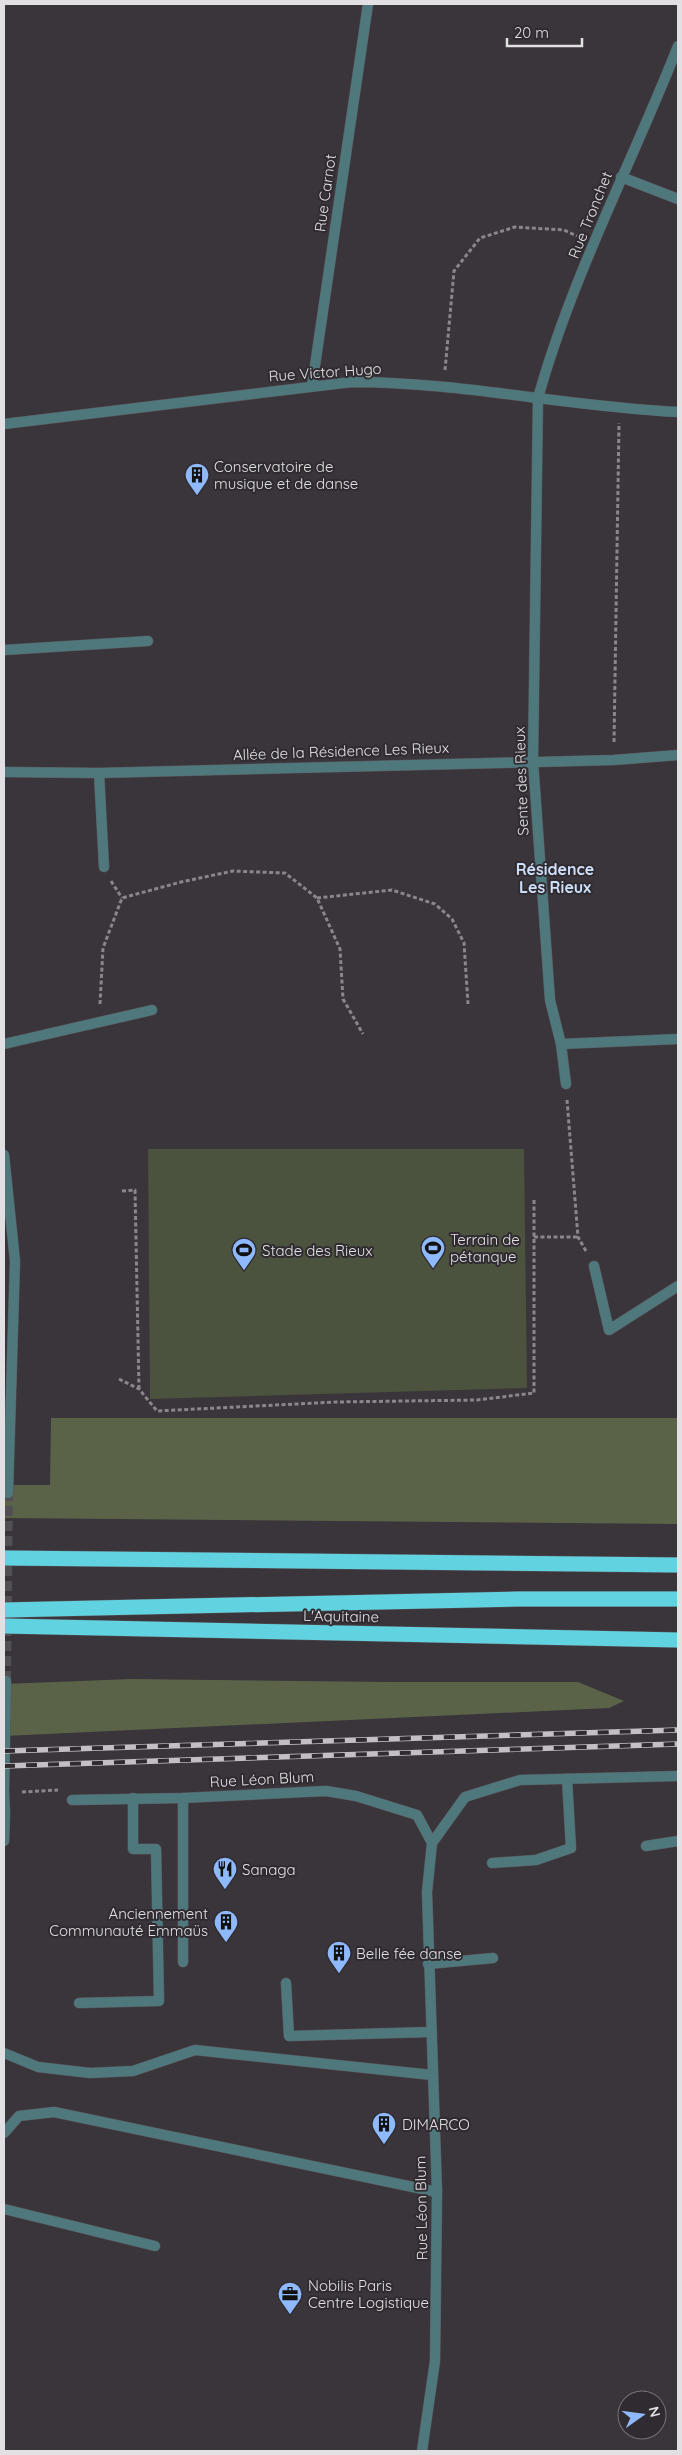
<svg xmlns="http://www.w3.org/2000/svg" width="682" height="2455" viewBox="0 0 682 2455" font-family="Quicksand,sans-serif">
	<rect width="100%" height="100%" fill="#39353a"/>
	<!-- green -->
	<polygon fill="#4b523e" points="148,1149 524,1149 527,1388 150,1399"/>
	<!-- forest -->
	<g fill="#5a6348">
		<polygon points="51,1418 678,1418 678,1524 4,1518 4,1485 50,1485"/>
		<polygon points="131,1679 390,1682 578,1682 624,1701 609,1708 4,1736 4,1684"/>
	</g>
	<g fill="none" stroke-linecap="round" stroke-linejoin="round">
		<!-- tertiary-tunnel -->
		<polyline stroke="#524f54" stroke-width="10" stroke-dasharray="10 5" stroke-linecap="butt" points="6,1681 8,1493"/>
		<defs>
			<g id="service">
				<polyline points="4,650 148,641"/>
				<polyline points="99,773 104,867"/>
				<polyline points="4,1044 152,1010"/>
				<polyline points="183,1798 183,1962"/>
				<polyline points="646,1846 678,1841"/>
				<polyline points="492,1863 536,1860 571,1848 567,1779"/>
				<polyline points="428,1964 493,1958"/>
				<polyline points="286,1983 289,2036 430,2032"/>
				<polyline points="79,2003 159,2001 156,1849 133,1849 133,1798"/>
				<polyline points="4,2053 38,2067 90,2073 133,2071 195,2050 432,2075"/>
				<polyline points="4,2133 19,2116 54,2112 437,2192"/>
				<polyline points="4,2209 155,2246"/>
			</g>
			<g id="minor">
				<polyline points="621,177 678,199"/>
				<polyline points="312,386 368,4"/>
				<polyline points="4,772 99,773 614,760 678,755"/>
				<polyline points="561,1044 678,1039"/>
				<path d="M566 1084 561 1044 550 1000 533 761 538 398C572 276 632 163 678 46"/>
				<polyline points="594,1266 609,1330 678,1286"/>
				<polyline points="72,1800 183,1798 326,1791 356,1796 417,1815 432,1843"/>
				<polyline points="422,2451 435,2361 437,2192 427,1892 432,1843 465,1797 520,1780 678,1776"/>
			</g>
			<g id="tertiary">
				<path d="M4 424 352 382C461 382 569 407 678 412"/>
				<polyline points="4,1155 15,1261 8,1493"/>
				<polyline points="4,1791 6,1681"/>
				<polyline points="4,1793 5,1812 4,1841"/>
			</g>
			<g id="motorway">
				<polyline points="4,1558 678,1565"/>
				<polyline points="4,1610 519,1599 678,1599"/>
				<polyline points="4,1626 678,1640"/>
			</g>
		</defs>
		<!-- service casing -->
		<use href="#service" stroke="#585459" stroke-width="11"/>
		<!-- minor casing -->
		<use href="#minor" stroke="#585459" stroke-width="11"/>
		<!-- tertiary casing -->
		<use href="#tertiary" stroke="#585459" stroke-width="11"/>
		<!-- motorway casing -->
		<use href="#motorway" stroke="#585459" stroke-width="16"/>
		<!-- path -->
		<g stroke="#8a868b" stroke-width="3" stroke-dasharray="4 2.5" stroke-linecap="butt">
			<polyline points="445,370 454,271 480,238 515,227 564,230 577,236"/>
			<polyline points="614,742 619,423"/>
			<polyline points="111,881 122,898"/>
			<polyline points="317,898 392,890 435,904 452,919 464,943 468,1004"/>
			<polyline points="100,1004 103,948 122,898 181,882 233,871 285,873 317,898 340,949 343,999 363,1034"/>
			<polyline points="567,1100 578,1237 586,1251"/>
			<polyline points="122,1191 135,1190 139,1389"/>
			<polyline points="534,1237 578,1237"/>
			<polyline points="119,1379 139,1389 157,1411 336,1402 477,1400 534,1393 534,1200"/>
			<polyline points="22,1792 58,1790"/>
		</g>
		<!-- service -->
		<use href="#service" stroke="#4f787d" stroke-width="10"/>
		<!-- minor -->
		<use href="#minor" stroke="#4f787d" stroke-width="10"/>
		<!-- tertiary -->
		<use href="#tertiary" stroke="#4f787d" stroke-width="10"/>
		<!-- motorway -->
		<use href="#motorway" stroke="#61d2df" stroke-width="15"/>
		<defs>
			<g id="rail">
				<polyline points="4,1751 678,1730"/>
				<polyline points="4,1766 678,1744"/>
			</g>
		</defs>
		<!-- rail casing -->
		<use href="#rail" stroke="#c3bfc4" stroke-width="5.5"/>
		<!-- rail -->
		<use href="#rail" stroke="#2f2b30" stroke-width="4" stroke-dasharray="11" stroke-linecap="butt"/>
	</g>
	<!-- icons -->
	<defs>
		<symbol id="building-pin" viewBox="-11 -11 22 30"><path d="M0 17L-7.5 6A9.5 9.5 0 1 1 7.5 6Z" fill="#8eb9fd" stroke="#2f2b30"/><path d="M-4-6H4V6H1V3H-1V6H-4ZM-2.5-4.3h1.7v1.8h-1.7ZM.8-4.3h1.7v1.8H.8ZM-2.5-1h1.7V.8h-1.7ZM.8-1h1.7V.8H.8Z" fill="#111"/></symbol>
		<symbol id="stadium-pin" viewBox="-11 -11 22 30"><path d="M0 17L-7.5 6A9.5 9.5 0 1 1 7.5 6Z" fill="#8eb9fd" stroke="#2f2b30"/><path d="M0-5a6.5 5 0 1 0 0 10a6.5 5 0 1 0 0-10ZM-3.5-1.8h7v3.6h-7Z" fill="#111"/></symbol>
		<symbol id="restaurant-pin" viewBox="-11 -11 22 30"><path d="M0 17L-7.5 6A9.5 9.5 0 1 1 7.5 6Z" fill="#8eb9fd" stroke="#2f2b30"/><path d="M-5-6h1v4h1v-4h1v4h1v-4h1v5L-1.5 .5V6h-2V.5L-5-1ZM5-6V6H3V1.5H1.5Q1.5-4 5-6Z" fill="#111"/></symbol>
		<symbol id="office-pin" viewBox="-11 -11 22 30"><path d="M0 17L-7.5 6A9.5 9.5 0 1 1 7.5 6Z" fill="#8eb9fd" stroke="#2f2b30"/><path d="M-6-3h4V-5.5h4V-3h4V5H-6ZM-1-4.5V-3h2v-1.5ZM-6 0V1H6V0Z" fill="#111"/></symbol>
	</defs>
	<g fill-rule="evenodd">
		<use href="#building-pin" x="183" y="461" width="28" height="38"/>
		<use href="#stadium-pin" x="419" y="1234" width="28" height="38"/>
		<use href="#stadium-pin" x="230" y="1236" width="28" height="38"/>
		<use href="#restaurant-pin" x="211" y="1855" width="28" height="38"/>
		<use href="#building-pin" x="212" y="1908" width="28" height="38"/>
		<use href="#building-pin" x="325" y="1939" width="28" height="38"/>
		<use href="#building-pin" x="370" y="2110" width="28" height="38"/>
		<use href="#office-pin" x="276" y="2280" width="28" height="38"/>
	</g>
	<g text-anchor="middle" dominant-baseline="central" stroke-width="4" stroke-linejoin="round" paint-order="stroke">
		<!-- street labels -->
		<g font-size="15" fill="#e3e0e4" stroke="#2f2b30">
			<text transform="translate(325 193) rotate(-82)">Rue Carnot</text>
			<text transform="translate(590 215) rotate(-68)">Rue Tronchet</text>
			<text transform="translate(325 372) rotate(-4)">Rue Victor Hugo</text>
			<text transform="translate(341 751) rotate(-2)">Allée de la Résidence Les Rieux</text>
			<text transform="translate(521 781) rotate(-92)">Sente des Rieux</text>
			<text transform="translate(341 1616) rotate(1)">L'Aquitaine</text>
			<text transform="translate(262 1779) rotate(-3)">Rue Léon Blum</text>
			<text transform="translate(421 2208) rotate(-91)">Rue Léon Blum</text>
		</g>
		<!-- poi labels -->
		<g font-size="15" fill="#e3e0e4" stroke="#2f2b30" text-anchor="start">
			<text x="214" y="466">Conservatoire de<tspan x="214" dy="17">musique et de danse</tspan></text>
			<text x="450" y="1239">Terrain de<tspan x="450" dy="17">pétanque</tspan></text>
			<text x="262" y="1250">Stade des Rieux</text>
			<text x="242" y="1869">Sanaga</text>
			<text x="208" y="1913" text-anchor="end">Anciennement<tspan x="208" dy="17">Communauté Emmaüs</tspan></text>
			<text x="356" y="1953">Belle fée danse</text>
			<text x="402" y="2124">DIMARCO</text>
			<text x="308" y="2285">Nobilis Paris<tspan x="308" dy="17">Centre Logistique</tspan></text>
		</g>
		<!-- neighbourhood labels -->
		<g font-size="16" font-weight="bold" fill="#cedff9" stroke="#2f2b30">
			<text x="555" y="869">Résidence<tspan x="555" dy="18">Les Rieux</tspan></text>
		</g>
	</g>
	<!-- border -->
	<rect width="682" height="2455" fill="none" stroke="#e3e0e4" stroke-width="10"/>
	<!-- north arrow -->
	<g transform="translate(642 2415) rotate(76)"><circle r="24" fill="#2f2b30" stroke="#777378"/>
	<path d="M0-4L9 19L0 12L-9 19Z" fill="#8eb9fd"/>
	<text y="-8" font-size="14" font-weight="bold" text-anchor="middle" fill="#e3e0e4">N</text>
	</g>
	<!-- scale -->
	<path d="M507 38v8h75v-8" fill="none" stroke="#e3e0e4" stroke-width="2.5"/>
	<text x="514" y="38" font-size="15" fill="#e3e0e4" stroke="#2f2b30" stroke-width="4" paint-order="stroke">20 m</text>
</svg>
